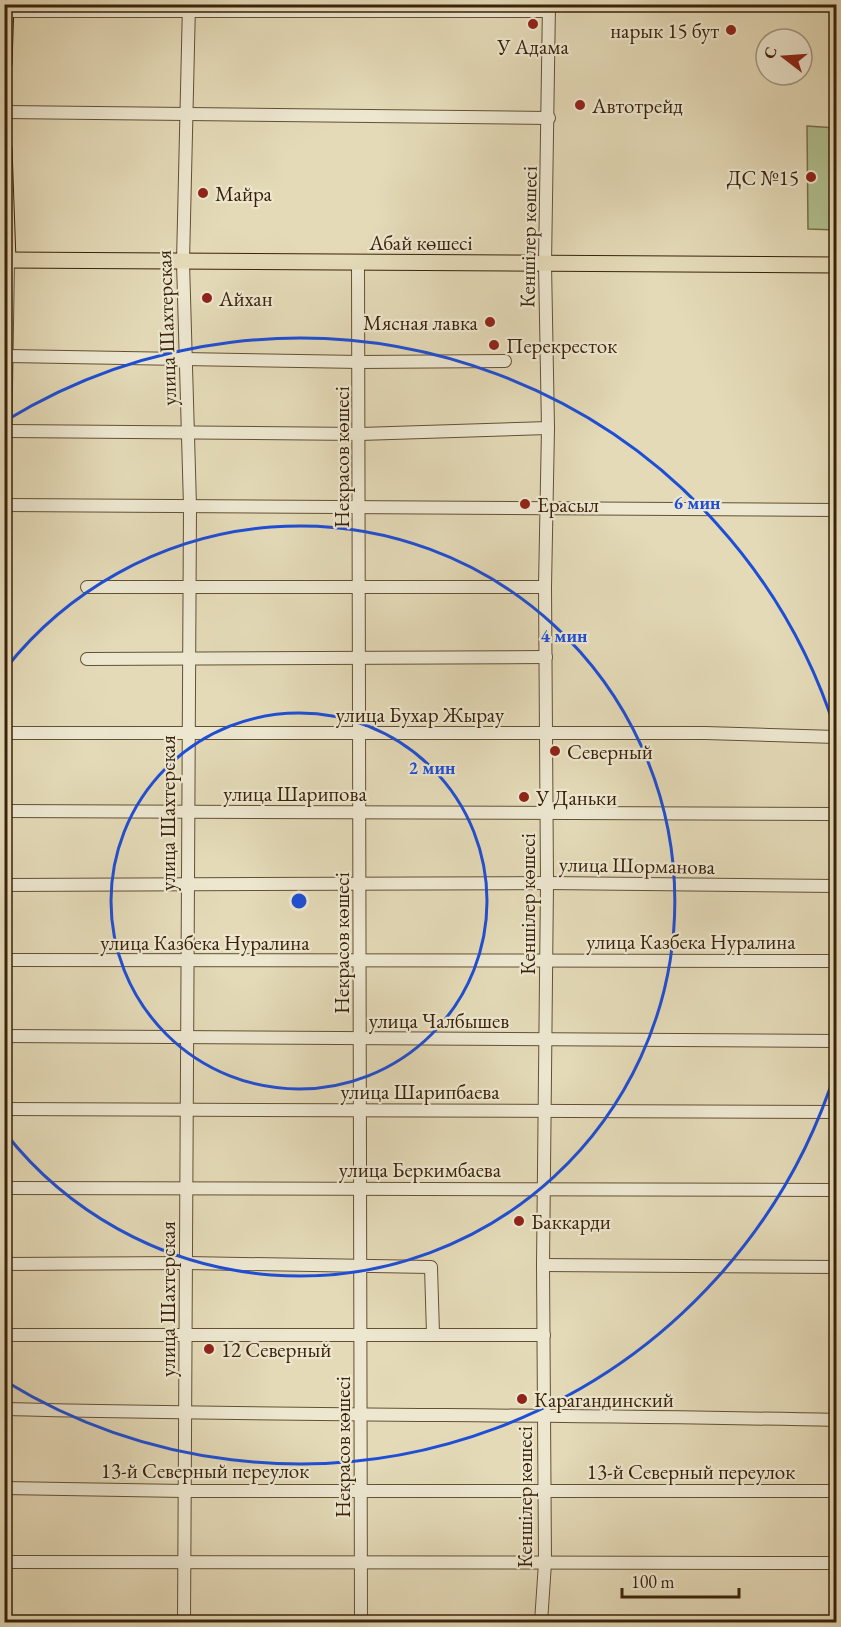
<svg xmlns="http://www.w3.org/2000/svg" width="841" height="1627" viewBox="0 0 841 1627" font-family="'EB Garamond',serif">
	<rect width="100%" height="100%" fill="#e4dab7"/>
	<filter id="stains"><feTurbulence type="fractalNoise" baseFrequency=".00333" numOctaves="4"/><feColorMatrix values="0 0 0 0 .2 0 0 0 0 .09 0 0 0 0 .02 0 0 0 .5 -.17"/></filter>
	<radialGradient id="worn" r=".72"><stop offset=".6" stop-color="#630" stop-opacity="0"/><stop offset="1" stop-color="#630" stop-opacity=".3"/></radialGradient>
	<!-- green -->
	<polygon fill="#b1c090" stroke="#76714d" stroke-width="1.5" points="807,126 836,128 836,230 808,229"/>
	<g fill="none" stroke-linecap="round" stroke-linejoin="round">
		<defs>
			<g id="minor">
				<polyline points="6,11 549,11"/>
				<polyline points="4,112 549,118"/>
				<polyline points="358,263 361,1622"/>
				<polyline points="8,356 360,362 505,361"/>
				<polyline points="7,431 360,434 548,428"/>
				<polyline points="5,505 836,510"/>
				<polyline points="4,516 8,260"/>
				<polyline points="87,587 545,587"/>
				<polyline points="87,659 546,657"/>
				<polyline points="4,733 705,733 836,737"/>
				<polyline points="4,811 836,814"/>
				<polyline points="4,885 547,883 836,886"/>
				<polyline points="4,960 836,961"/>
				<polyline points="4,1036 836,1041"/>
				<polyline points="4,1109 836,1112"/>
				<polyline points="4,1188 836,1190"/>
				<polyline points="4,1264 187,1263 431,1267 433,1334"/>
				<polyline points="543,1265 836,1267"/>
				<polyline points="4,1335 544,1335"/>
				<path d="M4 1409C282 1416 559 1414 836 1420"/>
				<polyline points="4,1488 184,1491 836,1491"/>
				<polyline points="4,1562 836,1563"/>
				<polyline points="184,1622 190,506 183,262 189,4"/>
				<polyline points="541,1622 545,1563 543,1265 547,883 545,587 548,428 545,264 549,4"/>
			</g>
			<g id="major">
				<polyline points="4,64 6,4"/>
				<polyline points="4,148 8,260"/>
				<polyline points="4,260 836,265"/>
			</g>
		</defs>
		<!-- minor casing -->
		<use href="#minor" stroke="#645035" stroke-width="14"/>
		<!-- major casing -->
		<use href="#major" stroke="#3a220a" stroke-width="17"/>
		<!-- minor -->
		<use href="#minor" stroke="#ede7d0" stroke-width="12"/>
		<!-- major -->
		<use href="#major" stroke="#e4dab7" stroke-width="15"/>
	</g>
	<!-- distance rings -->
	<g fill="none" stroke="#1d4ed8" stroke-width="3">
		<circle cx="299" cy="901" r="188"/>
		<path d="M6 668A375 375 0 1 1 6 1134"/>
		<path d="M836 1070A563 563 0 0 1 5 1381M5 421A563 563 0 0 1 836 732"/>
	</g>
	<!-- markers -->
	<g fill="#8f2418" stroke="#ede7d0" stroke-width="2">
		<circle cx="533" cy="24" r="6"/>
		<circle cx="731" cy="30" r="6"/>
		<circle cx="580" cy="105" r="6"/>
		<circle cx="811" cy="177" r="6"/>
		<circle cx="203" cy="193" r="6"/>
		<circle cx="207" cy="298" r="6"/>
		<circle cx="490" cy="322" r="6"/>
		<circle cx="494" cy="345" r="6"/>
		<circle cx="525" cy="504" r="6"/>
		<circle cx="555" cy="751" r="6"/>
		<circle cx="524" cy="797" r="6"/>
		<circle cx="519" cy="1221" r="6"/>
		<circle cx="209" cy="1349" r="6"/>
		<circle cx="522" cy="1399" r="6"/>
	</g>
	<g text-anchor="middle" dominant-baseline="central" stroke-width="4.5" stroke-linejoin="round" paint-order="stroke">
		<!-- poi labels -->
		<g font-size="21" fill="#3a220a" stroke="#ede7d0" text-anchor="start">
			<text x="719" y="30" text-anchor="end">нарык 15 бут</text>
			<text x="533" y="46" text-anchor="middle">У Адама</text>
			<text x="592" y="105">Автотрейд</text>
			<text x="799" y="177" text-anchor="end">ДС №15</text>
			<text x="215" y="193">Майра</text>
			<text x="219" y="298">Айхан</text>
			<text x="478" y="322" text-anchor="end">Мясная лавка</text>
			<text x="506" y="345">Перекресток</text>
			<text x="537" y="504">Ерасыл</text>
			<text x="567" y="751">Северный</text>
			<text x="536" y="797">У Даньки</text>
			<text x="531" y="1221">Баккарди</text>
			<text x="221" y="1349">12 Северный</text>
			<text x="534" y="1399">Карагандинский</text>
		</g>
		<!-- street labels -->
		<g font-size="21" fill="#3a220a" stroke="#ede7d0">
			<text transform="translate(528 237) rotate(-89)">Кеншілер көшесі</text>
			<text x="421" y="242">Абай көшесі</text>
			<text transform="translate(166 328) rotate(-92)">улица Шахтерская</text>
			<text transform="translate(341 457) rotate(-90)">Некрасов көшесі</text>
			<text x="420" y="714">улица Бухар Жырау</text>
			<text x="295" y="793">улица Шарипова</text>
			<text transform="translate(167 813) rotate(-90)">улица Шахтерская</text>
			<text transform="translate(637 865) rotate(1)">улица Шорманова</text>
			<text transform="translate(527 904) rotate(-90)">Кеншілер көшесі</text>
			<text x="691" y="941">улица Казбека Нуралина</text>
			<text x="205" y="942">улица Казбека Нуралина</text>
			<text transform="translate(341 943) rotate(-90)">Некрасов көшесі</text>
			<text x="439" y="1020">улица Чалбышев</text>
			<text x="420" y="1091">улица Шарипбаева</text>
			<text x="420" y="1169">улица Беркимбаева</text>
			<text transform="translate(167 1299) rotate(-90)">улица Шахтерская</text>
			<text transform="translate(342 1447) rotate(-90)">Некрасов көшесі</text>
			<text x="205" y="1470">13-й Северный переулок</text>
			<text x="691" y="1471">13-й Северный переулок</text>
			<text transform="translate(524 1497) rotate(-90)">Кеншілер көшесі</text>
		</g>
	</g>
	<circle cx="299" cy="901" r="9" fill="#1d4ed8" stroke="#ede7d0" stroke-width="3"/>
	<g font-size="18" text-anchor="middle" font-weight="bold" fill="#1d4ed8" stroke="#ede7d0" stroke-width="4.5" stroke-linejoin="round" paint-order="stroke">
		<text x="697" y="509">6 мин</text>
		<text x="564" y="642">4 мин</text>
		<text x="432" y="774">2 мин</text>
	</g>
	<!-- margin -->
	<rect width="841" height="1627" fill="none" stroke="#e4dab7" stroke-width="24"/>
	<rect x="6" y="6" width="829" height="1615" fill="none" stroke="#3a220a" stroke-width="3"/>
	<rect x="12" y="12" width="817" height="1603" fill="none" stroke="#3a220a" stroke-width="1.5"/>
	<!-- north arrow -->
	<g transform="translate(784 57) rotate(287)"><circle r="28" fill="#ede7d0" stroke="#a59881" stroke-width="1.5"/>
	<path d="M0-4.5L10 22L0 15L-10 22Z" fill="#8f2418"/>
	<text y="-9" font-size="16" font-weight="bold" text-anchor="middle" fill="#3a220a">С</text>
	</g>
	<!-- scale -->
	<path d="M622 1588v9h117v-9" fill="none" stroke="#3a220a" stroke-width="3"/>
	<text x="631" y="1588" font-size="18" fill="#3a220a" stroke="#ede7d0" stroke-width="4.5" paint-order="stroke">100 m</text>
	<rect width="100%" height="100%" filter="url(#stains)"/>
	<rect width="100%" height="100%" fill="url(#worn)"/>
</svg>
